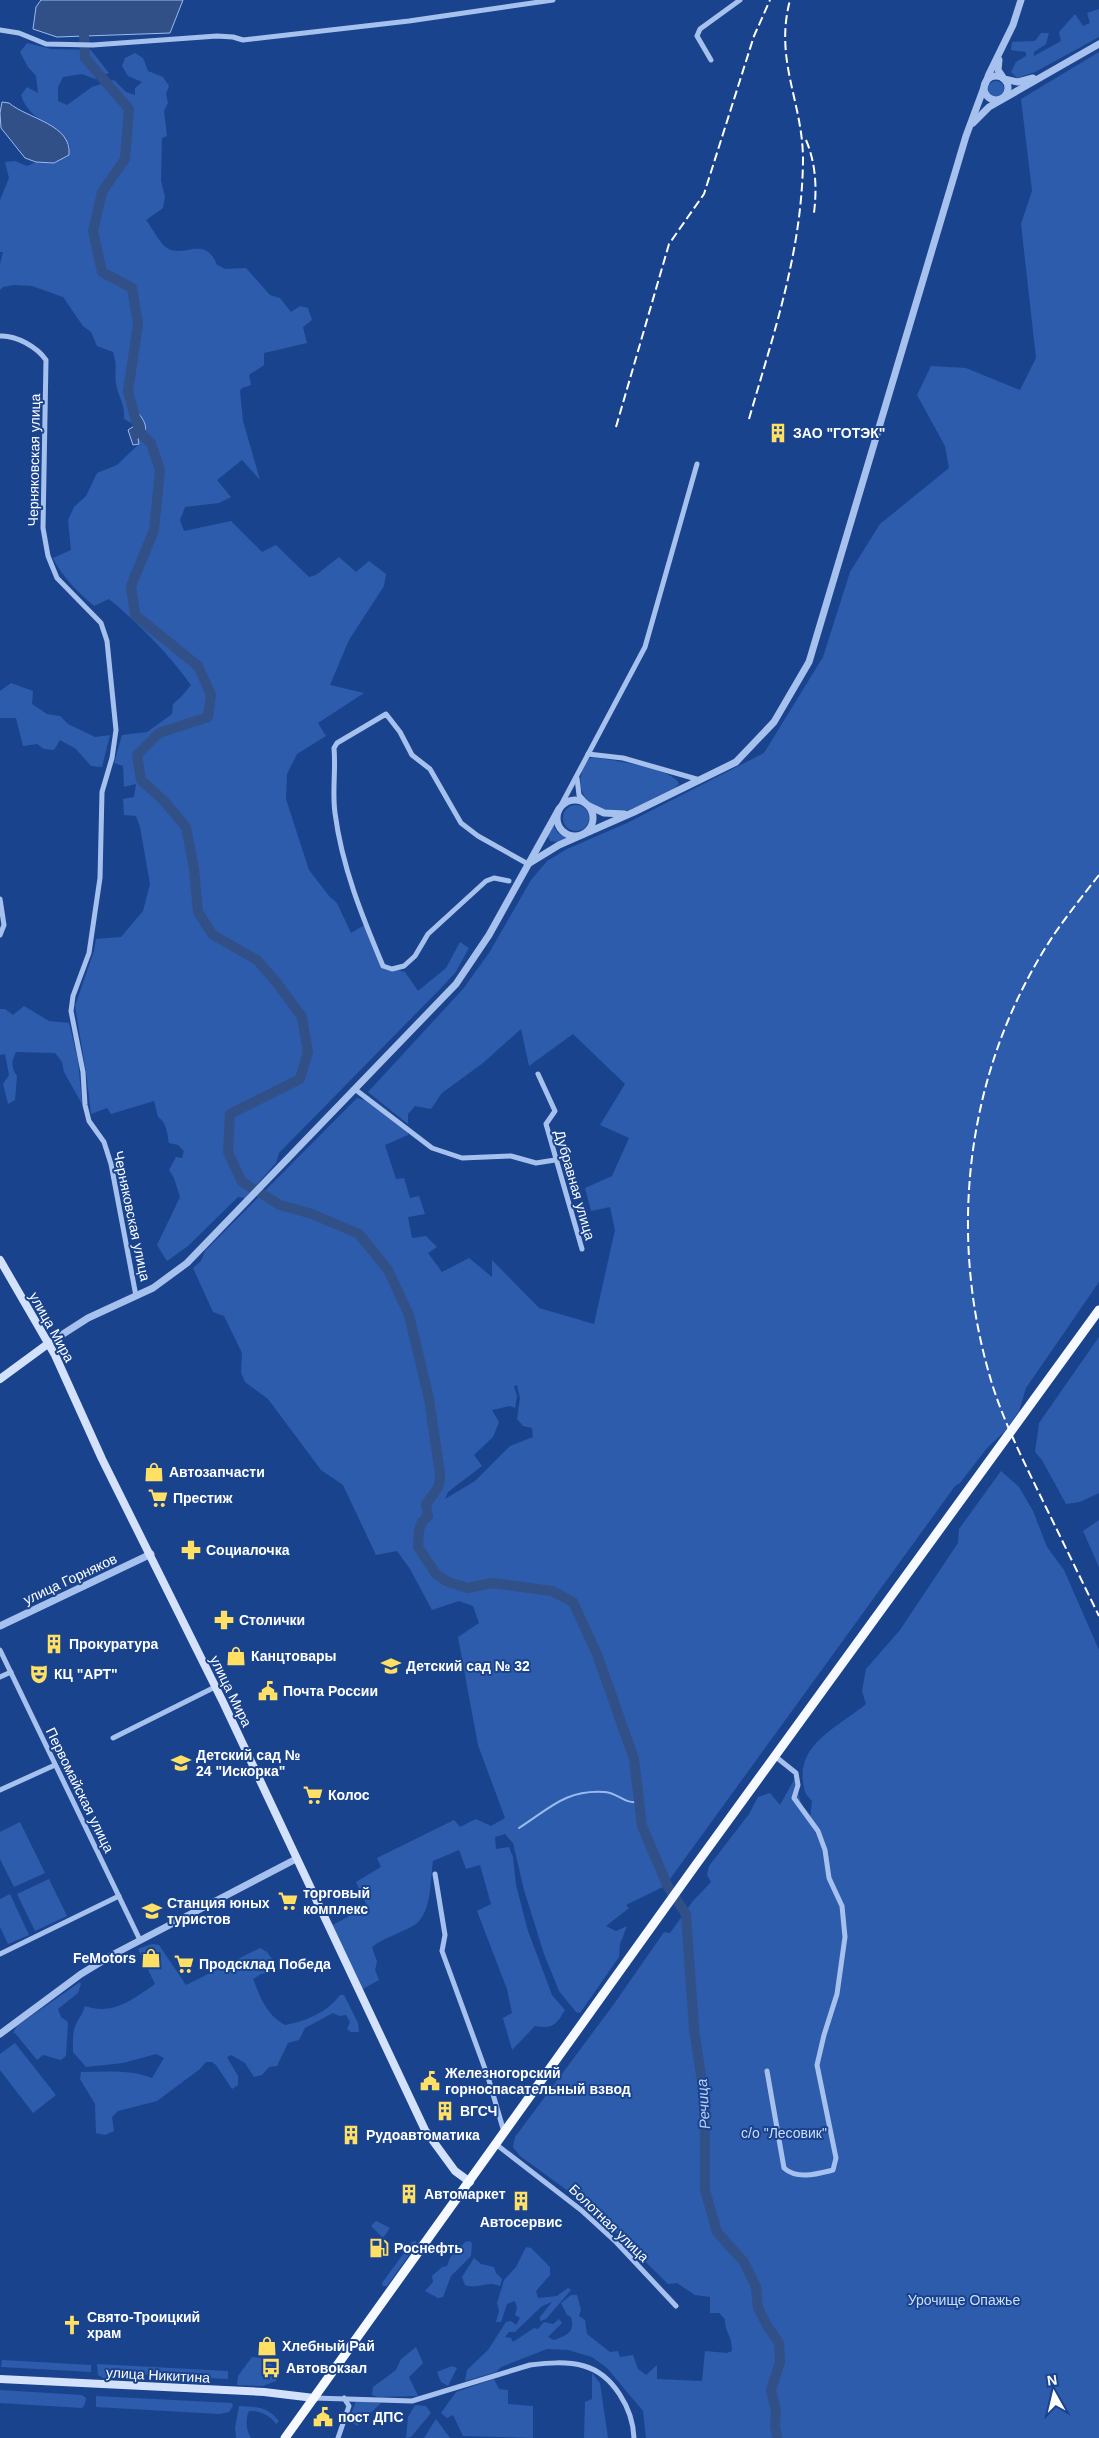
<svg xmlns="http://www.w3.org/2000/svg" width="1099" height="2438" viewBox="0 0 1099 2438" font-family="Arial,sans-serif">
	<rect width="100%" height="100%" fill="#1a438e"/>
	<!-- green -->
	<g fill="#2d5cac" fill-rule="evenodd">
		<polygon points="1099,9 1099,37 1035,72 1017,78 1011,72 1016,62 1026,56 1026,52 1011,50 1012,42 1035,41 1041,33 1049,33 1046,44 1034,52 1034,56 1061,41 1059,32 1075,14 1083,26 1090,23 1087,13"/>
		<path d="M27 43 51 49 91 50 109 73 95 79 82 74 63 77 58 87V101L67 105 92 87 114 80 126 92 135 95V88L142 82 128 76 122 66 125 58 135 53 143 58 148 71 163 77 169 86 166 94 168 103 164 111 167 136 162 138 161 181 165 197 163 208 146 220C152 227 159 243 167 248 183 259 205 234 217 265L225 269 246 268 270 295 280 298 291 312 300 306 308 308 312 320 303 327 307 343 264 353V365L249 375 251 385 242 388 240 391 243 421 260 480 242 460 217 480 231 497 219 503 185 507 180 520 184 531 231 521 262 552 276 545 309 577 316 575 339 557 356 572 369 561 386 574 384 586 349 640 330 685 364 693 318 723 326 736 297 754 287 774 286 799 309 870 329 896 337 903 351 933 366 924 383 966 405 972 418 991 446 968 460 942 469 948 455 973 441 988 279 1153 276 1163 245 1198 238 1197 188 1246 167 1261 157 1245 180 1197 174 1178 169 1170 176 1157 182 1158 184 1151 178 1145 169 1143C167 1133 167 1123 158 1117L154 1101 111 1114 107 1108 91 1114 86 1072 75 1006 94 951 96 939 121 937 143 911 150 884 140 827 136 816 124 815 123 799 134 797 136 784 124 787 123 766 114 763 122 735 147 732 172 714 173 704 182 696 191 685C168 653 139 624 109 599L94 606C77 591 63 578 53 558L71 550 68 520 74 507 86 496 97 473 117 465 139 444 138 439C146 433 147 429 143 420L133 424 124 419C125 403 119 399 116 384 114 371 118 367 113 352L97 346 91 332 83 326 63 297 32 286 14 285 3 287 0 290V264L3 252H0V200L9 178 5 162 15 161 27 166 36 162 54 163 70 147C58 121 30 124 21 95L27 87 38 93 36 76 28 67 20 52Z"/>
		<path d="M1099 52V1282L1026 1388 1019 1411 1004 1432 987 1448 960 1483 955 1486 670 1879 657 1868 663 1887 626 1905 629 1908 606 1926 616 1931 627 1926 620 1944 619 1957 580 2013 576 2012 559 1991 544 1954 524 1890 513 1843 505 1834 495 1837 496 1849 509 1847 513 1857 516 1885 528 1931 552 1995 565 2010C556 2025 553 2029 535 2026L512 2050 503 2018 512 2013 507 1989 477 1911 491 1904 480 1865 466 1869 459 1850 433 1861C430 1880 432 1906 419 1921 411 1930 384 1937 372 1947L377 1962 375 1970 379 1980 361 1990 331 1926 367 1906 356 1882 381 1867 377 1858 454 1820 460 1827 476 1819 491 1826 505 1818 478 1745 458 1637 479 1623 473 1606 459 1601 432 1610 410 1569 397 1551 376 1555 343 1485 321 1470 268 1399 245 1382 241 1373 242 1353 224 1316 213 1312 193 1268 201 1261 205 1251 357 1098 372 1102 408 1130V1135L385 1145 396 1179 404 1178 410 1198 419 1196 425 1214 408 1217 412 1238 426 1236 437 1247 428 1253 442 1272 469 1258 492 1277V1260L539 1308 594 1324 615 1230 610 1207 591 1211 585 1188 612 1176 629 1138 600 1125 625 1084 573 1034 529 1066 521 1029 483 1063 442 1093 431 1109 415 1106 408 1114V1124L368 1092 463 989 489 953 531 880 547 861 567 849 627 823 764 753 823 657 850 572 880 524 949 468 945 446 917 395 931 366 966 368 1020 390 1036 358 1021 224 1032 191 1021 99ZM517 1385 520 1398 517 1419 523 1426 532 1428 533 1437 510 1446 475 1481 445 1499 448 1492 482 1466 474 1455 493 1437 499 1422 492 1410 510 1406 515 1408 517 1396 514 1386Z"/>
		<circle cx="996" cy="89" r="8"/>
		<polygon points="11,683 33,691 32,704 47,714 60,716 68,724 95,737 110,735 102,767 91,766 76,749 60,740 54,750 44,749 37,744 23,746 16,718 0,718 0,691"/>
		<path d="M593 757C609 760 674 768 679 784 674 790 663 793 656 797 645 802 632 811 620 812 588 813 569 788 588 759Z"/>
		<circle cx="576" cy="818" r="13"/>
		<polygon points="553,825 558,833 568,837 559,842 550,841 548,836"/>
		<path d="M24 1006 49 1021 69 1023 78 1060 82 1104 64 1072 62 1062 55 1053 16 1052C11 1062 11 1067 17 1076L15 1100 8 1104 3 1084 9 1075 5 1054 0 1055V1009H5L13 1015Z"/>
		<polygon points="1099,1337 1099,1493 1080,1502 1066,1504 1042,1460 1035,1452 1039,1423"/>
		<path d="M1001 1471 1019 1487 1033 1511 1047 1547 1064 1570 1099 1650V2438H646L643 2411 607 2368 592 2357 568 2350 547 2349 501 2367 496 2372 465 2381 467 2370 488 2350 506 2322 511 2321 516 2325 520 2318 515 2315 517 2308 515 2301 507 2304 501 2322H496L499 2311 497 2303 504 2280 516 2267 526 2247 531 2248 550 2267V2275L536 2291 538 2298 557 2296 568 2288 571 2290 546 2319 540 2321V2317L552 2302 542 2306 515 2332H509L505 2337 511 2338 513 2342 534 2328 538 2329 544 2322 553 2324 559 2319 562 2323 548 2337 554 2340C568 2335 575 2332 571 2317L567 2315 561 2303 571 2295H577L581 2310 579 2316 585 2320 587 2334 610 2352 618 2351 620 2357 633 2355 638 2369 646 2375 657 2365V2379L702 2381 705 2351 727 2353 732 2351C732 2334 725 2334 725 2319L719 2313H710V2297L695 2295 677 2283 668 2284 590 2207 520 2156 513 2147 515 2137 614 2004 664 1932 670 1933 693 1901 711 1882 707 1875 709 1866 749 1814 758 1797 770 1793 780 1805 795 1778 801 1804 810 1819 812 1801C805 1794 804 1791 803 1781 798 1743 841 1725 866 1704L862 1691 866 1669 900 1630 958 1543 959 1529Z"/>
		<polygon points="1099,1520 1099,1567 1083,1531"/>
		<polygon points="20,1822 45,1873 14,1887 0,1859 0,1832"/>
		<polygon points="49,1879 67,1916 35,1931 17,1894"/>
		<polygon points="10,1894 29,1935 8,1944 0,1927 0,1899"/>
		<path d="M152 1944 159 1945 186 1985 260 1948 267 1952 272 1959 270 1973 261 1974 253 1979C261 1999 266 2014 285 2025 304 2022 328 2012 340 1995H344L358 2023 359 2032H351L347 2029 350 2022 346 2015 339 2016 333 2013 305 2028 299 2040 288 2043 277 2066 269 2067 262 2075 254 2077 245 2063 231 2055 227 2057 238 2076V2085L232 2089 216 2065 212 2062H206L200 2069 157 2101 118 2111 112 2117 114 2131 105 2135 96 2133 95 2104 80 2079 81 2072C105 2072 130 2069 152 2078L164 2058 156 2054 123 2063 86 2067 73 2052C73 2043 72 2033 76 2024 79 2018 83 2014 85 2006 113 2016 133 1999 155 1984L138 1949Z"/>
		<polygon points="80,1982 81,1984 78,1993 58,2009 61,2017 68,2022 66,2056 61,2060 43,2055 37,2060 15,2033 13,2033 17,2026"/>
		<polygon points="15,2043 56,2095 33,2113 0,2070 0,2054"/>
		<polygon points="376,2221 390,2228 383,2238 371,2226"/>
		<polygon points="416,2241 416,2245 387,2286 383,2286 382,2283 412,2242"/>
		<polygon points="470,2241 472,2244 471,2256 451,2276 443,2297 438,2298 425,2291 433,2282 432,2276 442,2267 447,2266 450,2258 465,2242"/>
		<path d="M474 2258 481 2264 494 2267 496 2273 502 2279 500 2286C485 2280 480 2290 465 2285L462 2277Z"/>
		<polygon points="416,2347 423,2363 409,2377 418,2396 378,2397 372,2395 373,2387 396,2370 401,2359"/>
		<polygon points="252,2357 262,2358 279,2370 276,2381 263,2386 237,2385 238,2376"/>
		<polygon points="2,2360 91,2365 91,2372 1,2367"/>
		<polygon points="97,2364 228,2371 228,2379 110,2373 109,2377 105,2379 98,2375"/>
		<polygon points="452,2366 457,2368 448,2386 441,2382 437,2372"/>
		<polygon points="592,2373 600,2383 608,2438 584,2438 585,2402 592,2399"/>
		<polygon points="494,2379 499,2389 508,2390 508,2404 533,2406 533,2438 463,2436 453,2415 447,2418 441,2413 456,2392"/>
		<polygon points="0,2390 82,2395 86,2398 85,2404 82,2408 0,2403"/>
		<polygon points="96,2396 232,2403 233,2406 229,2412 219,2414 96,2407"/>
		<polygon points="356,2401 381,2403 357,2426 349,2419"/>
		<polygon points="415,2405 426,2406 431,2413 411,2437 406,2438 408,2417"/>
		<path d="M239 2406C257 2407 267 2406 279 2421L276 2424C271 2416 259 2410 249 2411 245 2420 246 2430 251 2438H236L235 2428Z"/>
		<polygon points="436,2419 450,2438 424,2438"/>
	</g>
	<!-- water -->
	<g fill="#315087" stroke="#9abbf0">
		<polygon points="41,0 183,0 170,33 57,37 33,29 36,7"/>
		<path d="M2 102 9 103C28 119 72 124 69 155L54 163 36 162 25 158 1 128 0 113Z"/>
		<path d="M135 410C144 418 152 432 138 439L139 444 133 445 128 430 139 423 133 413Z"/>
	</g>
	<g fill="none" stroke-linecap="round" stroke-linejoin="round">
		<!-- stream -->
		<path stroke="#9abbf0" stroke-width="2" d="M519 1828C549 1809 566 1789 605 1792 618 1793 624 1804 638 1802"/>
		<!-- river -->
		<path stroke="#315087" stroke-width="10" d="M84 36 85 58 129 109 125 159 102 192 93 231 102 272 132 288 138 324 128 391 136 421 143 436 151 443 160 470 154 530 131 586 135 615 198 666 211 695 208 717 159 733 137 755 141 780 164 801 186 827 194 869 198 912 213 935 257 960 277 983 302 1017 308 1052 300 1079 230 1114 228 1152 242 1182 280 1205 312 1214 359 1234 388 1270 409 1315 429 1399 440 1474C441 1489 434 1492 426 1504L428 1516 422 1522 419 1530 418 1547 436 1574 448 1582 468 1588 492 1583 552 1591 573 1602 597 1654 634 1759 642 1826 668 1887 686 1914 694 2029 705 2102V2190L717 2232 744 2262 756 2287 758 2308 768 2327 779 2343 780 2362 771 2390 776 2411 775 2425 777 2438"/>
		<!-- minor -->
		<g stroke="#a7c1ee" stroke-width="5">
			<polyline points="0,30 19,33 46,44 93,45 217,36 233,37 243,40 409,21 553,0"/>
			<polyline points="711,60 697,36 700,29 740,0"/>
			<path d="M0 336C16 335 37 347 46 360L43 528 48 556 57 578 101 623 107 641 116 730 112 758 102 792 100 878 89 953 73 996 71 1011 83 1072 85 1105 89 1121 104 1142 111 1164 136 1296"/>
			<polyline points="588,754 623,758 700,780"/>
			<polyline points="577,778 579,795 587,804"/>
			<polyline points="559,809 645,647 697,464"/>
			<path d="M509 881 494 878 486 881 428 934 415 956 404 966 392 969 383 966C362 916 342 867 335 813 332 792 336 770 334 748L337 743 386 714 400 732 412 755 430 769 461 823 478 836 528 864"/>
			<polyline points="0,899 4,925 0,935"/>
			<polyline points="538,1074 555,1111 546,1124 582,1249"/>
			<polyline points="356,1090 432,1148 462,1158 511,1156 536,1163 555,1160"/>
			<polyline points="0,1650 140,1940"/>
			<polyline points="0,1677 11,1672"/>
			<polyline points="113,1738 215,1687"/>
			<polyline points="0,1790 55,1765"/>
			<polyline points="435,1874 445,1935 442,1951 488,2077 504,2132"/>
			<polyline points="0,1954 119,1896"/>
			<path d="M767 2071 784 2168C797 2180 817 2174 833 2170L836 2158 817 2065 824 2035 837 1994 845 1937 842 1906 829 1878 825 1850 818 1831 794 1798 798 1785 796 1773 776 1757"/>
			<polyline points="497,2145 581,2210 616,2242 676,2306"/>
			<path d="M314 2398 412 2401 530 2365C547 2363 566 2361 584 2366 613 2374 633 2409 634 2438"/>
			<polyline points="338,2438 349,2406 344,2398"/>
		</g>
		<!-- tertiary -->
		<g stroke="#a7c1ee" stroke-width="7">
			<polyline points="999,60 998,70 1004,79 1018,82 1033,78"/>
			<circle cx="996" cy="88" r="12"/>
			<polyline points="973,123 989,107 1099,44"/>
			<circle cx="575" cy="818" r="18"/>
			<polyline points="589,806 604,813 624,814"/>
			<polyline points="528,864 559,845 634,812 736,762 774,722 809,662 966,136 989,74 1013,25 1021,0"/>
			<polyline points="49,1343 88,1318 153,1288 187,1263 456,984 489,935 559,809"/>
			<polyline points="0,1626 151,1554"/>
			<polyline points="0,2034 81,1974 114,1954 296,1859"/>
		</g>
		<!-- secondary -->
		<g stroke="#d4e1fa" stroke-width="8">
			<polyline points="0,1260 55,1355 102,1459 223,1702 425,2130 455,2171 470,2182"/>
			<polyline points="0,1379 49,1343"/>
			<polyline points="0,2379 264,2392 314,2398"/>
		</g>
		<!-- trunk -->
		<polyline stroke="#f6f9ff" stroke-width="9" points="285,2438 695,1866 1099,1310"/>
		<!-- rail -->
		<g stroke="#fff" stroke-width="2" stroke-dasharray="9 4" stroke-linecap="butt">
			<path d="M806 140C816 164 817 188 814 213"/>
			<path d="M749 419C774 332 802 252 803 160 803 102 774 61 790 0"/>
			<polyline points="616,427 669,244 704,194 754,36 770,0"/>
			<path d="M1099 875C1084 894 1069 913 1055 933 965 1067 945 1237 994 1390 1006 1426 1023 1460 1039 1493 1059 1534 1079 1575 1099 1616"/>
		</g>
	</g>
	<!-- icons -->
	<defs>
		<symbol id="building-bare" viewBox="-9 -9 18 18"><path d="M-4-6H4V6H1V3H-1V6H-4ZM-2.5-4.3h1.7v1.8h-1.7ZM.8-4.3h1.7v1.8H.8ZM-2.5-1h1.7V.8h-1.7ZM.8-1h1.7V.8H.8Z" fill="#ffdf64" stroke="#1a438e" stroke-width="2.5" paint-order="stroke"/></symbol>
		<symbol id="shop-bare" viewBox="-9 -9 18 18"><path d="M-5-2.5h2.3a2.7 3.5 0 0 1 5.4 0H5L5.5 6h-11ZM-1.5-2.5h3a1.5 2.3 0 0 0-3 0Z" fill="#ffdf64" stroke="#1a438e" stroke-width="2.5" paint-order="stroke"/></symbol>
		<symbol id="supermarket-bare" viewBox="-9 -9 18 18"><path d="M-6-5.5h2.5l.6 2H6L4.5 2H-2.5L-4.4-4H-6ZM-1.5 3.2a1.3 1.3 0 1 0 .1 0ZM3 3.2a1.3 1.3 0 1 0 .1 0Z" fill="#ffdf64" stroke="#1a438e" stroke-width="2.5" paint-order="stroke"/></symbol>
		<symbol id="pharmacy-bare" viewBox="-9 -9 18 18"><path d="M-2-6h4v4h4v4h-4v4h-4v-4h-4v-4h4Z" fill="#ffdf64" stroke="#1a438e" stroke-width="2.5" paint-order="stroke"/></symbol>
		<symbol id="school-bare" viewBox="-9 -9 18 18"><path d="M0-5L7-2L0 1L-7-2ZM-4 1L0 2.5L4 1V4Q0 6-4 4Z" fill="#ffdf64" stroke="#1a438e" stroke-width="2.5" paint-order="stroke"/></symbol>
		<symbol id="theatre-bare" viewBox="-9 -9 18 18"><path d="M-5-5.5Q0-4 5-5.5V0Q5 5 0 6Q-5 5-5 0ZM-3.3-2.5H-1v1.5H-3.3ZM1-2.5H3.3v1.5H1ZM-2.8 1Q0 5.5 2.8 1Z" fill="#ffdf64" stroke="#1a438e" stroke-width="2.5" paint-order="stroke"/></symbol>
		<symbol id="civic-bare" viewBox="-9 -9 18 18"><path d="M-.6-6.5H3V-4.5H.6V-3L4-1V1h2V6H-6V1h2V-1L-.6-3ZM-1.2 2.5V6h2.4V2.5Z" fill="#ffdf64" stroke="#1a438e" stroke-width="2.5" paint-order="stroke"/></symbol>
		<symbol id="fuel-bare" viewBox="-9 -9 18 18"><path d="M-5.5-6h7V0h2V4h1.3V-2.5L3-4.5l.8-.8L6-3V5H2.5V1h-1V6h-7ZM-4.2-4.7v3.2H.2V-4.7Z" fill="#ffdf64" stroke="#1a438e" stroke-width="2.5" paint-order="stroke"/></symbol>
		<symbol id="church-bare" viewBox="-9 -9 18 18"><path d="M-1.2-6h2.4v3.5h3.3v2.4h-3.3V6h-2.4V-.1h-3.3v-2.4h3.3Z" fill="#ffdf64" stroke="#1a438e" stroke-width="2.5" paint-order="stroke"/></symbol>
		<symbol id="bus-bare" viewBox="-9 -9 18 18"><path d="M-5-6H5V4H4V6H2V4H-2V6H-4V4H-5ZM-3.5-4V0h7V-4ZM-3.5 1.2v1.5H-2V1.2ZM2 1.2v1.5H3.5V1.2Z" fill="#ffdf64" stroke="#1a438e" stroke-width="2.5" paint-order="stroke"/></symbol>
	</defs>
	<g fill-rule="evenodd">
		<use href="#building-bare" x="764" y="419" width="28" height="28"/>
		<use href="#shop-bare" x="140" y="1458" width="28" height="28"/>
		<use href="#supermarket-bare" x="144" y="1484" width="28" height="28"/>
		<use href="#pharmacy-bare" x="177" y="1536" width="28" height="28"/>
		<use href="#pharmacy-bare" x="210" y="1606" width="28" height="28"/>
		<use href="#building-bare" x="40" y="1630" width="28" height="28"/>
		<use href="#shop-bare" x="222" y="1642" width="28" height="28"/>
		<use href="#school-bare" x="377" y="1652" width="28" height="28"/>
		<use href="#theatre-bare" x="25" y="1660" width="28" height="28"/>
		<use href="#civic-bare" x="254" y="1677" width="28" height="28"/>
		<use href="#school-bare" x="167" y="1749" width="28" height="28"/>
		<use href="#supermarket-bare" x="299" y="1781" width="28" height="28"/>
		<use href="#supermarket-bare" x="274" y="1887" width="28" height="28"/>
		<use href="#school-bare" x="138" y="1897" width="28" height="28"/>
		<use href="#shop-bare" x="137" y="1944" width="28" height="28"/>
		<use href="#supermarket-bare" x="170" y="1950" width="28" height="28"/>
		<use href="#civic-bare" x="416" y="2067" width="28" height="28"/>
		<use href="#building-bare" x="431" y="2097" width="28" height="28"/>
		<use href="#building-bare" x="337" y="2121" width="28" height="28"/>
		<use href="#building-bare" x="395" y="2180" width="28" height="28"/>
		<use href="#building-bare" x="507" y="2187" width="28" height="28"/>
		<use href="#fuel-bare" x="365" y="2234" width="28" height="28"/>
		<use href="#church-bare" x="58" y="2311" width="28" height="28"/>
		<use href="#shop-bare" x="253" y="2332" width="28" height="28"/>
		<use href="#bus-bare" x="257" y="2354" width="28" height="28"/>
		<use href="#civic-bare" x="309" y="2403" width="28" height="28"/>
	</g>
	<g text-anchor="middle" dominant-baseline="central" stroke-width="4" stroke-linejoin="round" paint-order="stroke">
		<!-- poi labels -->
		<g font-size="14" font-weight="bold" fill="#fff" stroke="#1a438e" text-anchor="start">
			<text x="793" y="433">ЗАО "ГОТЭК"</text>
			<text x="169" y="1472">Автозапчасти</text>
			<text x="173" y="1498">Престиж</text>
			<text x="206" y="1550">Социалочка</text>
			<text x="239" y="1620">Столички</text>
			<text x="69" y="1644">Прокуратура</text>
			<text x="251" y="1656">Канцтовары</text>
			<text x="406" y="1666">Детский сад № 32</text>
			<text x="54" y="1674">КЦ "АРТ"</text>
			<text x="283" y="1691">Почта России</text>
			<text x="196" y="1755">Детский сад №<tspan x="196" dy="16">24 "Искорка"</tspan></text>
			<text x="328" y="1795">Колос</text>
			<text x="303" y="1893">торговый<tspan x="303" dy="16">комплекс</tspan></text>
			<text x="167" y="1903">Станция юных<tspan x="167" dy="16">туристов</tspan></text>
			<text x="136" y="1958" text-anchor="end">FeMotors</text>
			<text x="199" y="1964">Продсклад Победа</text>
			<text x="445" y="2073">Железногорский<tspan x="445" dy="16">горноспасательный взвод</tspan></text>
			<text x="460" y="2111">ВГСЧ</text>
			<text x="366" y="2135">Рудоавтоматика</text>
			<text x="424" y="2194">Автомаркет</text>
			<text x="521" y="2222" text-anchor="middle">Автосервис</text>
			<text x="394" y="2248">Роснефть</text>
			<text x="87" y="2317">Свято-Троицкий<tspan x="87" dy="16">храм</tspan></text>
			<text x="282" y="2346">Хлебный Рай</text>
			<text x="286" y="2368">Автовокзал</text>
			<text x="338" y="2417">пост ДПС</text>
		</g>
		<!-- street labels -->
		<g font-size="14" fill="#fff" stroke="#1a438e">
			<text transform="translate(34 460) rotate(-89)">Черняковская улица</text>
			<text transform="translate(575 1185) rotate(74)">Дубравная улица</text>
			<text transform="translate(132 1216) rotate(78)">Черняковская улица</text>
			<text transform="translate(52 1327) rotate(61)">улица Мира</text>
			<text transform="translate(70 1579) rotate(-25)">улица Горняков</text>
			<text transform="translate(231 1691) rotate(64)">улица Мира</text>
			<text transform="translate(80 1790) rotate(64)">Первомайская улица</text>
			<text transform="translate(609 2223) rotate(44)">Болотная улица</text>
			<text transform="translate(158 2375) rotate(3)">улица Никитина</text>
		</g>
		<!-- park labels -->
		<g font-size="14" fill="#cddefa" stroke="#1a438e">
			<text x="784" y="2133">с/о "Лесовик"</text>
			<text x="964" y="2300">Урочище Опажье</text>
		</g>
		<!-- water labels -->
		<g font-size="15" font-style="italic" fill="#b3ccf5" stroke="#1a438e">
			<text transform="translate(703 2104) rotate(-94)">Речица</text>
		</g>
	</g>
	<!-- north arrow -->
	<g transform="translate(1054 2393) rotate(352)" stroke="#1a438e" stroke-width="4" paint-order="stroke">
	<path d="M0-4L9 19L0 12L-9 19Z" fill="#ffffff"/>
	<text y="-8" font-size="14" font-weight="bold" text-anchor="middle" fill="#ffffff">N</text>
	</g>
</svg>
